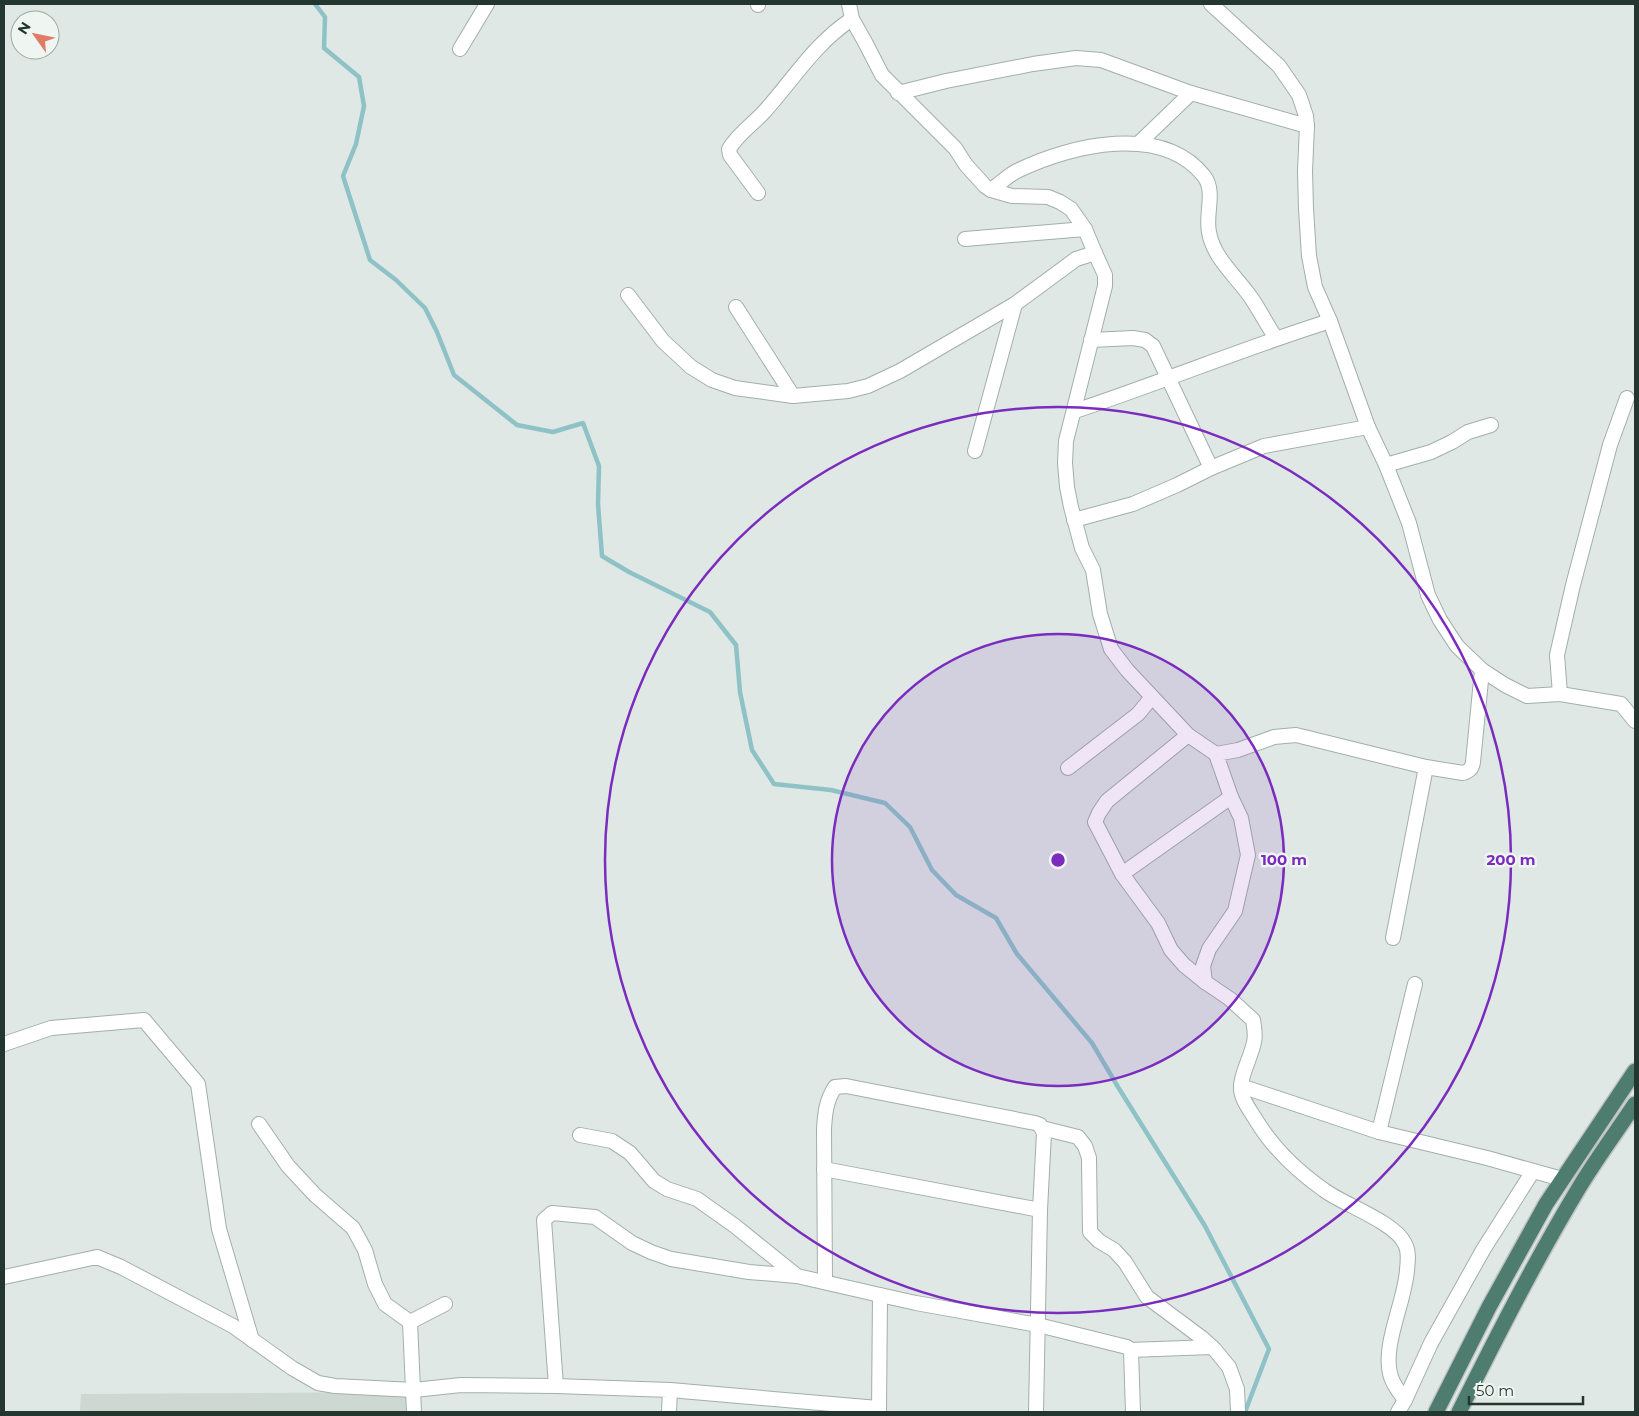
<svg xmlns="http://www.w3.org/2000/svg" width="1639" height="1416" viewBox="0 0 1639 1416" font-family="Montserrat,sans-serif">
	<rect width="100%" height="100%" fill="#dfe8e4"/>
	<!-- built -->
	<polygon fill="#ced8d3" points="408,1392 408,1412 80,1412 81,1394"/>
	<g fill="none" stroke-linecap="round" stroke-linejoin="round">
		<!-- stream -->
		<polyline stroke="#8ec2c7" stroke-width="4.5" points="315,4 325,17 324,48 359,77 364,106 356,144 343,176 370,260 396,280 425,308 437,332 454,375 517,425 553,432 583,423 599,466 598,504 602,556 629,572 710,612 736,645 740,692 752,750 774,784 831,790 885,803 910,827 932,870 956,895 996,918 1017,954 1092,1043 1118,1087 1205,1226 1269,1349 1245,1412"/>
		<defs>
			<g id="minor">
				<polyline points="849,4 852,19 865,42 882,75 955,148 966,165 985,186 991,190 1012,196 1048,197 1060,202 1071,209 1085,229 1095,253"/>
				<polyline points="1211,4 1279,66 1299,95 1306,116 1307,126 1305,171 1306,209 1309,256 1315,287 1330,321 1368,427 1386,465 1409,523 1428,595 1440,620 1457,646 1482,670 1505,685 1527,696 1560,694 1621,704 1635,721"/>
				<polyline points="758,5 758,4"/>
				<polyline points="460,49 487,4"/>
				<polyline points="898,93 946,81 1033,64 1076,58 1101,60 1191,93 1307,126"/>
				<polyline points="1139,143 1191,93"/>
				<path d="M991 190C1000 184 1009 174 1019 170 1071 145 1162 123 1204 176 1216 192 1205 214 1209 232 1213 258 1238 278 1252 299 1260 311 1267 325 1276 338"/>
				<path d="M758 193 730 155 729 149C738 134 753 124 764 112 793 80 815 43 852 19"/>
				<polyline points="965,239 1085,229"/>
				<polyline points="628,295 663,341 691,367 712,380 735,388 793,396 848,391 868,386 900,371 1015,304 1076,259 1095,253 1105,275 1105,286 1066,441 1065,463 1067,487 1071,507 1082,548 1093,570 1100,614 1111,649 1127,670 1188,735 1216,754"/>
				<polyline points="736,307 793,396"/>
				<polyline points="1091,340 1133,338 1145,340 1153,346 1211,468"/>
				<path d="M1075 411C1160 383 1244 348 1330 321"/>
				<polyline points="975,451 1015,304"/>
				<polyline points="1386,465 1431,452 1452,442 1468,432 1491,425"/>
				<polyline points="1074,520 1133,504 1177,485 1211,468 1264,446 1368,427"/>
				<polyline points="1560,694 1557,655 1573,585 1610,445 1627,398"/>
				<polyline points="1188,735 1107,801 1099,813 1095,822 1122,874 1158,923 1171,950 1184,965 1205,982"/>
				<polyline points="1068,768 1138,714 1152,697"/>
				<polyline points="1122,874 1231,797"/>
				<polyline points="1393,938 1426,767"/>
				<polyline points="4,1044 51,1028 144,1020 198,1084 219,1229 252,1340"/>
				<polyline points="1241,1086 1379,1132 1487,1158 1562,1179"/>
				<polyline points="259,1124 288,1166 315,1195 353,1228 365,1250 375,1284 385,1304 410,1322"/>
				<polyline points="1042,1128 1078,1137 1085,1146 1089,1158 1090,1232 1099,1241 1114,1250 1125,1262 1147,1297 1202,1338 1215,1350 1229,1367 1237,1389 1238,1412"/>
				<polyline points="1379,1132 1415,984"/>
				<polyline points="580,1135 612,1141 630,1153 654,1181 667,1189 697,1199 735,1226 797,1276 880,1295 879,1412"/>
				<polyline points="824,1169 1040,1210 1036,1412"/>
				<polyline points="4,1277 97,1257 121,1267 233,1326 292,1368 318,1383 335,1386 414,1390 461,1385 556,1386 670,1390 669,1412"/>
				<path d="M825 1282 824 1129C825 1113 826 1101 835 1087L846 1086 1035 1123 1040 1125 1044 1133 1040 1210"/>
				<polyline points="880,1295 916,1303 1038,1325 1127,1347 1131,1351 1133,1412"/>
				<polyline points="1130,1350 1212,1347"/>
				<polyline points="556,1386 544,1220 552,1213 595,1217 632,1243 651,1252 671,1259 749,1272 797,1276"/>
				<polyline points="670,1390 878,1408"/>
				<polyline points="1405,1400 1431,1343 1483,1250 1533,1171"/>
				<polyline points="414,1412 410,1322 445,1304"/>
				<path d="M1398 1412 1405 1400C1399 1392 1394 1386 1391 1377 1381 1347 1405 1302 1407 1270 1408 1261 1409 1251 1405 1244 1395 1222 1344 1205 1324 1190 1297 1171 1273 1148 1256 1120 1250 1110 1240 1098 1241 1086 1241 1075 1252 1054 1254 1042 1256 1035 1254 1027 1253 1020L1230 999 1205 982 1203 966 1209 949 1235 911 1248 855 1241 818 1231 797 1216 754 1238 750 1274 737 1296 735 1426 767 1463 773C1469 771 1472 769 1473 762L1482 670"/>
			</g>
			<g id="trunk">
				<polyline points="1436,1412 1489,1307 1546,1204 1635,1071"/>
				<path d="M1459 1412C1497 1336 1536 1259 1580 1186 1597 1158 1617 1131 1635 1104"/>
			</g>
		</defs>
		<!-- minor casing -->
		<use href="#minor" stroke="#a3afaa" stroke-width="16"/>
		<!-- trunk casing -->
		<use href="#trunk" stroke="#bdc3c1" stroke-width="18"/>
		<!-- minor -->
		<use href="#minor" stroke="#fff" stroke-width="14"/>
		<!-- trunk -->
		<use href="#trunk" stroke="#4e7c6e" stroke-width="15"/>
	</g>
	<!-- distance rings -->
	<circle cx="1058" cy="860" r="226" fill="#7b2cbf" fill-opacity=".12"/>
	<g fill="none" stroke="#7b2cbf" stroke-width="2.5">
		<circle cx="1058" cy="860" r="226"/>
		<circle cx="1058" cy="860" r="453"/>
	</g>
	<circle cx="1058" cy="860" r="8" fill="#7b2cbf" stroke="#eff6f2" stroke-width="2.5"/>
	<g font-size="15" text-anchor="middle" font-weight="bold" fill="#7b2cbf" stroke="#eff6f2" stroke-width="5" stroke-linejoin="round" paint-order="stroke">
		<text x="1284" y="865">100 m</text>
		<text x="1511" y="865">200 m</text>
	</g>
	<!-- border -->
	<rect width="1639" height="1416" fill="none" stroke="#233630" stroke-width="10"/>
	<!-- north arrow -->
	<g transform="translate(35 35) rotate(303)"><circle r="24" fill="#eff6f2" stroke="#9da9a4"/>
	<path d="M0-4L9 19L0 12L-9 19Z" fill="#e07b66"/>
	<text y="-8" font-size="14" font-weight="bold" text-anchor="middle" fill="#233630">N</text>
	</g>
	<!-- scale -->
	<path d="M1469 1396v8h114v-8" fill="none" stroke="#233630" stroke-width="2.5"/>
	<text x="1476" y="1396" font-size="15" fill="#233630" stroke="#eff6f2" stroke-width="4" paint-order="stroke">50 m</text>
</svg>
